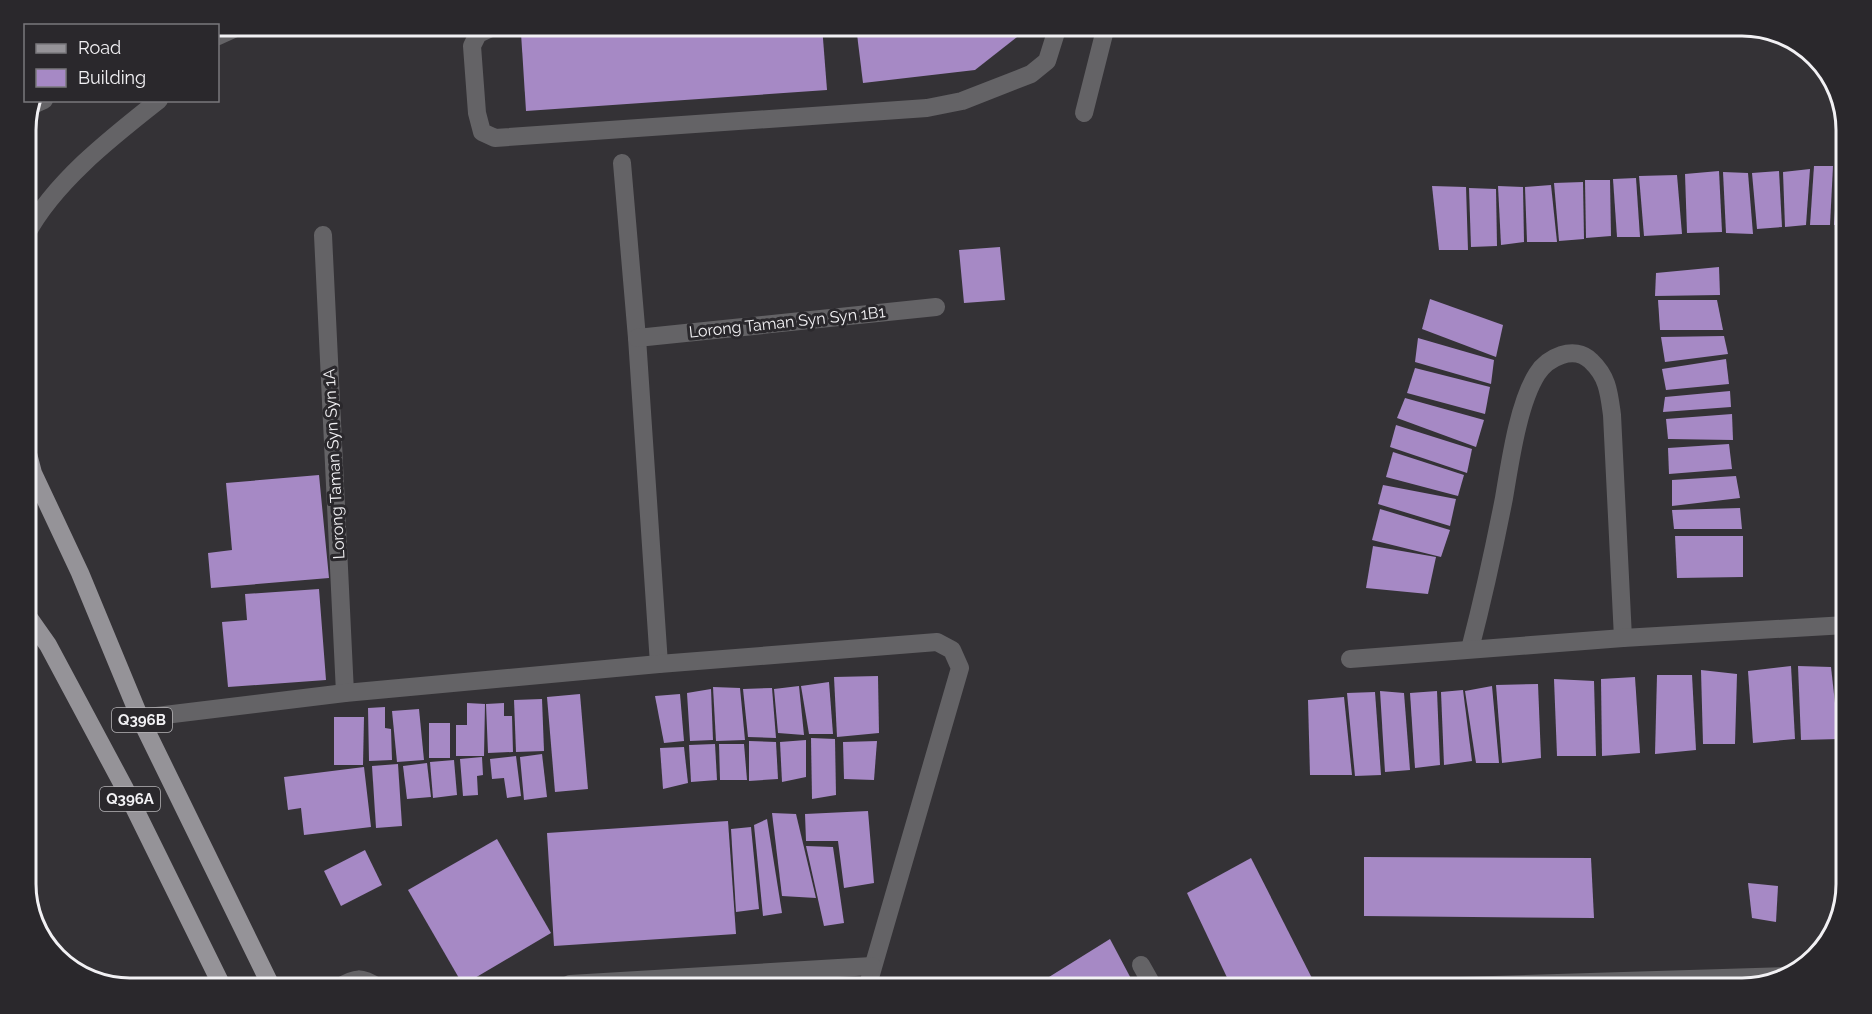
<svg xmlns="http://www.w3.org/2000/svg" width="1872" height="1014" viewBox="0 0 1872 1014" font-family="Raleway,sans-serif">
	<rect width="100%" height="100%" fill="#343236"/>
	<!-- building -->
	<g fill="#a689c5">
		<polygon points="541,26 822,26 827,90 526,111 521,33"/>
		<polygon points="856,26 1031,26 975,70 863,83"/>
		<polygon points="1814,166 1833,166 1830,225 1810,225"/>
		<polygon points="1846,166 1846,224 1834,225 1838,167"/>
		<polygon points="1810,169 1806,225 1785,227 1783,172"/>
		<polygon points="1719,171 1722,232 1687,233 1685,174"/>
		<polygon points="1779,171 1782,227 1757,229 1752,173"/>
		<polygon points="1723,172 1748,173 1753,234 1726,233"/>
		<polygon points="1677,175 1682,234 1644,236 1639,176"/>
		<polygon points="1636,178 1640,237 1617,237 1613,179"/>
		<polygon points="1585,180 1610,180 1611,236 1586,238"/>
		<polygon points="1583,182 1584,239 1559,241 1554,183"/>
		<polygon points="1551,185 1557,242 1527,242 1525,187"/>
		<polygon points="1432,186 1466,187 1468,250 1439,250"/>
		<polygon points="1498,186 1523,187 1524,242 1501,245"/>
		<polygon points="1469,188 1496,189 1497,246 1471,247"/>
		<polygon points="1000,247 1005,300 964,303 959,250"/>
		<polygon points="1719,267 1720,295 1655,296 1656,273"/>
		<polygon points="1430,299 1503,325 1496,357 1422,329"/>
		<polygon points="1658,300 1717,300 1723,330 1660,330"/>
		<polygon points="1724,336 1728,354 1665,362 1661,337"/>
		<polygon points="1418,338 1494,360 1491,384 1415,362"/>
		<polygon points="1726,359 1729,384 1666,390 1662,369"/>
		<polygon points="1415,368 1490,387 1485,414 1407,393"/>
		<polygon points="1730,391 1731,407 1663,412 1665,397"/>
		<polygon points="1405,398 1484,420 1476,447 1397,418"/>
		<polygon points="1732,414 1733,440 1668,439 1666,419"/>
		<polygon points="1396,425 1472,449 1467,473 1390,447"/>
		<polygon points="1729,444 1732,469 1669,474 1668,448"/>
		<polygon points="1393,452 1464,475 1458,496 1386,477"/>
		<polygon points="319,475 329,578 211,588 208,553 232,550 226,483"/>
		<polygon points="1736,476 1740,498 1672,506 1672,480"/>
		<polygon points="1383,485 1456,499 1450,526 1378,504"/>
		<polygon points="1740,508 1742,529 1674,529 1672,510"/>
		<polygon points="1380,509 1450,530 1441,557 1372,540"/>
		<polygon points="1675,536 1743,536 1743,577 1677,578"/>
		<polygon points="1373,546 1436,557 1428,594 1366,588"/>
		<polygon points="319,589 326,680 228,687 222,622 247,620 245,594"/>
		<polygon points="1791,666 1795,739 1753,743 1748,671"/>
		<polygon points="1798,666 1831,667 1839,739 1801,740"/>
		<polygon points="1701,670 1737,674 1735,744 1703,744"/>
		<polygon points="1657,675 1692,675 1696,750 1655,754"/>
		<polygon points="878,676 879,733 837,737 834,677"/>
		<polygon points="1635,677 1640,753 1602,756 1601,679"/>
		<polygon points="1554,679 1594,681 1596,756 1557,756"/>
		<polygon points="829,682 833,734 809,734 801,686"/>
		<polygon points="1538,684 1541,758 1502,763 1496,685"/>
		<polygon points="799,686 804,735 778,733 774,689"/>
		<polygon points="1492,686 1499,763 1476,763 1465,691"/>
		<polygon points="713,687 740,688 745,740 716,741"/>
		<polygon points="772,688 776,738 748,737 743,689"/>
		<polygon points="711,689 713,740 690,741 687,693"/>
		<polygon points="1463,690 1472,761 1444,765 1441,692"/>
		<polygon points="1380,691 1404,693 1410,770 1385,772"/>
		<polygon points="1437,691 1440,765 1415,768 1410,693"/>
		<polygon points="1375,692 1381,775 1355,776 1347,693"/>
		<polygon points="580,694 588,789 555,792 547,697"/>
		<polygon points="680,694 684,741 664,743 655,696"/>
		<polygon points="1344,697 1352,775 1310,775 1308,700"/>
		<polygon points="542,699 544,751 516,752 514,700"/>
		<polygon points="467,703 485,704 484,756 456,756 456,725 467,725"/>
		<polygon points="504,703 504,716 512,716 513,752 488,753 486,704"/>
		<polygon points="385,707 385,728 391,729 392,760 369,761 368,708"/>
		<polygon points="419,709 424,760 397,762 392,711"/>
		<polygon points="334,717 364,717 363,765 334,765"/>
		<rect x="429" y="723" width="21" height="35"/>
		<polygon points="811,738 835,739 836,795 812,799"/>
		<polygon points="806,740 806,777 782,782 780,742"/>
		<polygon points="749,741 776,742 778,779 749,781"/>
		<polygon points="877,741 874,780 844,779 843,742"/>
		<polygon points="715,744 717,780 691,782 689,745"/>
		<polygon points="719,744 744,744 747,780 720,780"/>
		<polygon points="684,747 688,783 663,789 660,748"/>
		<polygon points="542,754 547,797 524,800 520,757"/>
		<polygon points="516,756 521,796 507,798 504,778 492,779 490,759"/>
		<polygon points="482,757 483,775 477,776 478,795 463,796 460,759"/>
		<polygon points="454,760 457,795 433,798 430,762"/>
		<polygon points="427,763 431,797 407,799 403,766"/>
		<polygon points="398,764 402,826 376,828 372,766"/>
		<polygon points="364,767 371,827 304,835 301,808 288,810 284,777"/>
		<polygon points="868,811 874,883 844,888 838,841 806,841 805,814"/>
		<polygon points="772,813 796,814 816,898 782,896"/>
		<polygon points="767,819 782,913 763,916 754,825"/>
		<polygon points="728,821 736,934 554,946 547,833"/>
		<polygon points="751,827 759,909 736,912 731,829"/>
		<polygon points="497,839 551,933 463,985 408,890"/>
		<polygon points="806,846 833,847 844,923 824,926"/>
		<polygon points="365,850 382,885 341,906 324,871"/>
		<polygon points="1364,857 1591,858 1594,918 1364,916"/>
		<polygon points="1251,858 1317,988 1232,988 1187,893"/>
		<polygon points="1748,883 1778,886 1776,922 1752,918"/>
		<polygon points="41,934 48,936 47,945 43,942"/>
		<polygon points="1110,939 1136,988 1054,988 1049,977"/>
	</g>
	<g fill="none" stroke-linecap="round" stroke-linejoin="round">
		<!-- minor -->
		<g stroke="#646366" stroke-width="18">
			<polyline points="495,26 478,34 472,46 477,113 482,132 495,138 927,108 962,101 1031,74 1047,61 1058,26"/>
			<polyline points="218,36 240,26"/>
			<polyline points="35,104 44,100"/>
			<polyline points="1084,113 1106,26"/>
			<polyline points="622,163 637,338 659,664"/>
			<path d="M26 235C54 182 112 137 159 100"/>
			<polyline points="323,235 345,693"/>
			<polyline points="637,338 936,307"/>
			<path d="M1470 649C1483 599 1494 549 1504 498 1510 463 1518 404 1537 374 1547 358 1574 344 1591 361 1608 377 1609 393 1612 415L1623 638"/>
			<polyline points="1350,659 1623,638 1846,625"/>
			<polyline points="140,718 345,693 659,664 937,642 952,650 960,668 867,988"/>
			<polyline points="1141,965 1154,988"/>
			<path d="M337 988C356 977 361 976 379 988"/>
			<polyline points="562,988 570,984 872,966"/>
			<polyline points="1394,988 1789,976"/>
		</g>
		<!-- major -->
		<g stroke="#959398" stroke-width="18">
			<polyline points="26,446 33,473 80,573 140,718 272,988"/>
			<polyline points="26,616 29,618 48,645 124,787 223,988"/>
		</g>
	</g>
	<g text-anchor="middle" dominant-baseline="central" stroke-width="6" stroke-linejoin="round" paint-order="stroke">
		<!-- shield labels -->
		<g fill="#2a282c" stroke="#b6b5b8" stroke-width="1.5">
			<rect x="112" y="708" width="60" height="24" rx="4.5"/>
			<rect x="100" y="787" width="60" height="24" rx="4.5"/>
		</g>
		<g font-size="15" font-weight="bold" fill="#f2f1f4">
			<text x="142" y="720">Q396B</text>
			<text x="130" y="799">Q396A</text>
		</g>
		<!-- street labels -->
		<g font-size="16" fill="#f2f1f4" stroke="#2a282c">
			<text transform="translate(787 322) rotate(-6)">Lorong Taman Syn Syn 1B1</text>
			<text transform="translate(334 464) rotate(-93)">Lorong Taman Syn Syn 1A</text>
		</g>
	</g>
	<!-- crop -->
	<path d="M0 0H1872V1014H0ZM130 36H1742A94 94 0 0 1 1836 130V884A94 94 0 0 1 1742 978H130A94 94 0 0 1 36 884V130A94 94 0 0 1 130 36Z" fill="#2a282c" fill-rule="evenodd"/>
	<path fill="none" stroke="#f2f1f4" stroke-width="3" d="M130 36H1742A94 94 0 0 1 1836 130V884A94 94 0 0 1 1742 978H130A94 94 0 0 1 36 884V130A94 94 0 0 1 130 36Z"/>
	<!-- legend -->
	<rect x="24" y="24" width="195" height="78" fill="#2a282c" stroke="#7a787c" stroke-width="1.5"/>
	<rect x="36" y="44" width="30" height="9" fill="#959398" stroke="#7a787c" stroke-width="1.5"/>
	<text x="78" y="54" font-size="18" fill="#f2f1f4">Road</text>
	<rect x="36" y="69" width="30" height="18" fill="#a689c5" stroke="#7a787c" stroke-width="1.5"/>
	<text x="78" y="84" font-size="18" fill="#f2f1f4">Building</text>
</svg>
